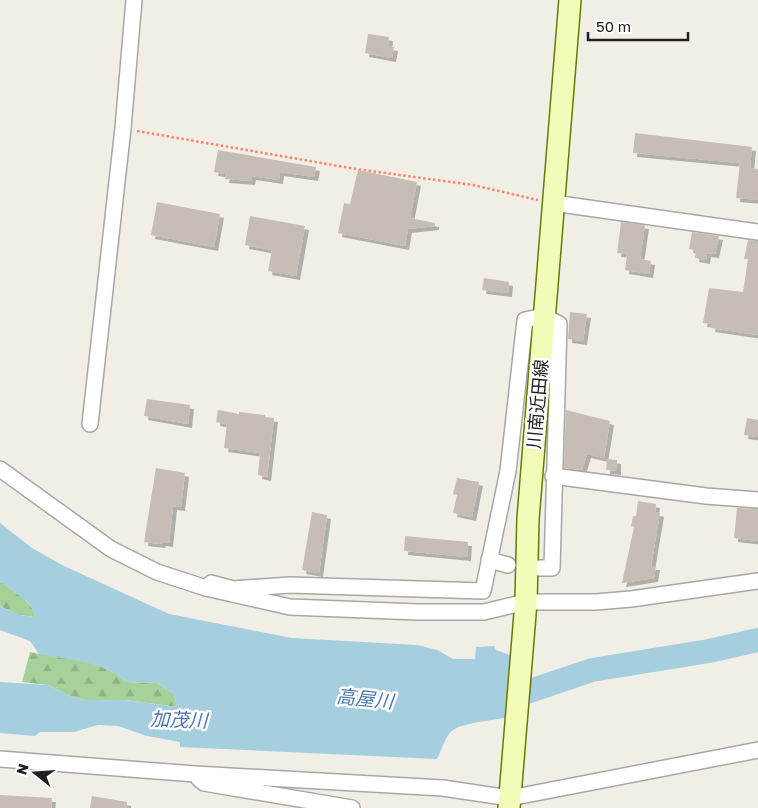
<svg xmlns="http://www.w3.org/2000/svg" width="758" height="808" viewBox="0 0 758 808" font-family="'Golos Text','Noto Sans JP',sans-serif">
	<defs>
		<pattern id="forest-firs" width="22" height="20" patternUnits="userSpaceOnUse" patternTransform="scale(1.25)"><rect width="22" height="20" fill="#a6d19a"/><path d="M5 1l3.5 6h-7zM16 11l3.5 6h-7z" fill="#8fb384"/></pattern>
		<filter id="shadow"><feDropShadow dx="4" dy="4" stdDeviation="0" flood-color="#0004"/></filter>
	</defs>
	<rect width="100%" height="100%" fill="#f1eee6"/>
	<!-- forest -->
	<g fill="url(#forest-firs)">
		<path d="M0 581C11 590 34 602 35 617L19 615 0 606Z"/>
		<path d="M30 652C62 659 101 658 126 682L157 683 174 694 177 707 126 700H85L70 696 48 685 22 682Z"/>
	</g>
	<!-- water -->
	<path fill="#a5cedf" d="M0 523 32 548 62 565 169 614 292 638 417 645 437 650 453 659H475L476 647 494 646 496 650 512 656 508 717C493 721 457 722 449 734 444 741 441 751 437 759L180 747V742L147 736 118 726 98 725 74 732H40L35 736 0 733V682L48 685 70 696 85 700H126L177 707 174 694 157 683 126 682C102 659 69 661 39 654L30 641 0 630V606L19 615 35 617C34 602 11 590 0 581Z"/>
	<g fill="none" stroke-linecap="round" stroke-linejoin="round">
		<!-- river -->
		<polyline stroke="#a5cedf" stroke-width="24" points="500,701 592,670 709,651 758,640"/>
	</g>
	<!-- building -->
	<g fill="#c6beb5" filter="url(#shadow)">
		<polygon points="368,34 389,37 388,46 394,47 392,58 365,53"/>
		<polygon points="635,133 752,147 750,168 758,169 758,200 736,198 740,163 633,153"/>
		<polygon points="218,150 316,167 314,177 280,172 279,180 252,176 251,181 225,179 226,174 214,172"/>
		<polygon points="358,170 417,182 410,218 435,223 435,226 408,229 405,246 338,233 344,203 350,204"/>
		<polygon points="157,202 220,214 214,247 151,235"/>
		<polygon points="250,216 305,226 296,276 268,271 272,250 245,245"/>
		<polygon points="621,222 645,225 640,259 651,261 649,274 625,270 627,254 617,253"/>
		<polygon points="692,232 719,236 715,254 707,253 706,260 695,258 696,250 689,249"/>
		<polygon points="748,240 758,241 758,335 711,328 712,324 703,323 709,288 743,292 748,259 744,259"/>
		<polygon points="484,278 509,282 508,293 482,290"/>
		<polygon points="570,312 587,314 583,341 568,339"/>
		<polygon points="147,399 190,405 188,424 144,416"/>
		<polygon points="218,410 239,414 239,412 265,415 265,417 274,418 267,477 258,475 260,453 224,448 227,424 216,422"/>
		<polygon points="566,410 610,421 604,458 587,454 582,470 564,468"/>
		<polygon points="747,418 758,420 758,437 744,435"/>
		<polygon points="607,459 617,460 617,471 606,470"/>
		<polygon points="156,468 185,473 181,507 173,506 169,543 162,542 161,544 144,542"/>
		<polygon points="457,478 479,482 472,517 453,513 457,495 453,494"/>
		<polygon points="638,501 656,504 655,512 660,513 651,566 656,566 654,578 622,583 634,527 631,526 633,516 636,516"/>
		<polygon points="737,508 758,509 758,541 734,538"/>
		<polygon points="312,512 327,515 319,573 302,570"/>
		<polygon points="405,536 468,542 467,557 404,551"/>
		<polygon points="0,795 52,798 51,808 0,808"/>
		<polygon points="92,796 127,802 127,808 90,808"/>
	</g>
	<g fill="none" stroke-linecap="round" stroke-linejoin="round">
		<defs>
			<g id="minor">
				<polyline points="553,203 758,232"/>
				<polyline points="90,424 123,128 134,0"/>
				<polyline points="0,469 111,549 157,572 206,588 290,607 418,612 484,612 526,602 596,602 631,599 758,581"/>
				<polyline points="553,476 706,496 758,500"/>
				<polyline points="489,560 508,565"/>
				<polyline points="206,588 211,583 233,589 290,585 483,591 508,471 525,320 544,316 559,324 552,568 539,568"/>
				<polyline points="0,759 195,774 443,788 510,798 758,750"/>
				<polyline points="199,779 204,783 352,808"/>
			</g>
			<polyline id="secondary" points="509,808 526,602 528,519 570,0"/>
		</defs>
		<!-- minor casing -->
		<use href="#minor" stroke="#a7a7a7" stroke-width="18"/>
		<!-- secondary casing -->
		<use href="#secondary" stroke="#667c02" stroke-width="24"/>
		<!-- path -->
		<polyline stroke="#fd846a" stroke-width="2.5" stroke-dasharray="2.5 2.5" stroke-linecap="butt" points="137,131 356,169 473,185 538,200"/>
		<!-- minor -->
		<use href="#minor" stroke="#fff" stroke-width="15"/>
		<!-- secondary -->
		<use href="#secondary" stroke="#f3fbb9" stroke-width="21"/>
	</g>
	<g text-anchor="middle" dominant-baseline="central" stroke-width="5" stroke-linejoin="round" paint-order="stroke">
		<!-- street labels -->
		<g font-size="18" fill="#202020" stroke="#fff">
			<text transform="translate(537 404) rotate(-85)">川南近田線</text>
		</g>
		<!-- water labels -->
		<g font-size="19" font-style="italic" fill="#4976b3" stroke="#fff">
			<text transform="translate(365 698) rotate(6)">高屋川</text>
			<text transform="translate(179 719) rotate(2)">加茂川</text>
		</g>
	</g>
	<!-- north arrow -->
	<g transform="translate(35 773) rotate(287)" stroke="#ffffff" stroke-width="4" paint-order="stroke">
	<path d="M0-4L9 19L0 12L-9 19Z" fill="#202020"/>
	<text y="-8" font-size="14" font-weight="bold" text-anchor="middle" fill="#202020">N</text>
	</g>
	<!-- scale -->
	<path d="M588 32v8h100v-8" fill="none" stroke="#202020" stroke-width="2.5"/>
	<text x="596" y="32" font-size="15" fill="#202020" stroke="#ffffff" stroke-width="4" paint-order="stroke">50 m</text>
</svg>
